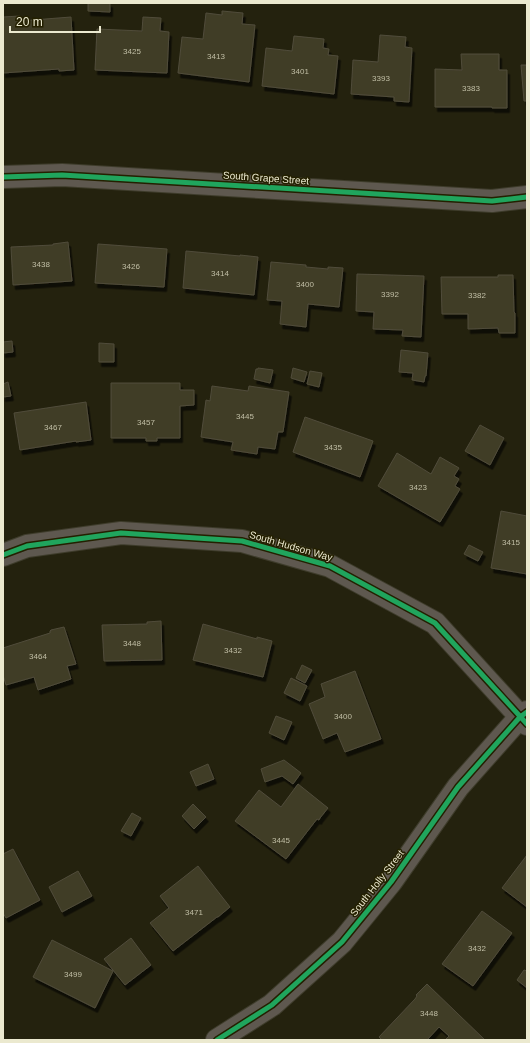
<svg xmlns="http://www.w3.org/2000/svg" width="530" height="1043" viewBox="0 0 530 1043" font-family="Helvetica,sans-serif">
	<defs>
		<filter id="shadow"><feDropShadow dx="2.5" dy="4.5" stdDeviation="0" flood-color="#0009"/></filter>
	</defs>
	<rect width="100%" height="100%" fill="#24220e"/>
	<!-- building -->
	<g fill="#403c28" stroke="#504c3a" filter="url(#shadow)">
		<polygon points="88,3 110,3 110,12 88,11"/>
		<polygon points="222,11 243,13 242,24 255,25 249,82 178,73 182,37 203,39 206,13 222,15"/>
		<polygon points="20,16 20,21 71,17 74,70 59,71 59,69 3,73 3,17"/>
		<polygon points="143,17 161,18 160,31 169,32 167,73 95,70 97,29 142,31"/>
		<polygon points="380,35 406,37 405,47 412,48 409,102 394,101 394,97 351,94 353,60 378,62"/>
		<polygon points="294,36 324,39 323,48 329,49 328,55 338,56 334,94 262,86 266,48 292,51"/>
		<polygon points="461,54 499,54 499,70 507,70 507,108 492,108 492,107 435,107 435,69 462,70"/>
		<polygon points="521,65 527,65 527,101 524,101"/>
		<polygon points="68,242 72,281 13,285 11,247 53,245 53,244"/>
		<polygon points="98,244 167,249 164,287 95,283"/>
		<polygon points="186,251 240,256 240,255 258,257 254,295 183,288"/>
		<polygon points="271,262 306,265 306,267 328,269 328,267 343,268 339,307 308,304 306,327 280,324 282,301 267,300"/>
		<polygon points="357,274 424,276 421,337 402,336 403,330 373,329 374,312 356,311"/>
		<polygon points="498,275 513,275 514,312 515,313 515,333 499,333 498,328 468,329 468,314 442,314 441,277 498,277"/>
		<polygon points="12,341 13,352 3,353 3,342"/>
		<polygon points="99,343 114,344 114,362 99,362"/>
		<polygon points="401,350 428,353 426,376 425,376 424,382 412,380 413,373 399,372"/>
		<polygon points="258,368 273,370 270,383 254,379 256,369 258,369"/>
		<polygon points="293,368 307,372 304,382 291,378"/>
		<polygon points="310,371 322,373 319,387 307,384"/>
		<polygon points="8,382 11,396 3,397 3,384"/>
		<polygon points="111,383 180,383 180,390 194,390 194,405 180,406 180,438 157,438 157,441 146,441 146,438 111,438"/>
		<polygon points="212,386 248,391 249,386 289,392 283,432 278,432 275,449 258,447 257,454 231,450 233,442 201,437 206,400 210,401"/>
		<polygon points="86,402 91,440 76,442 76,441 20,450 14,413"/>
		<polygon points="305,417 373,441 360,477 293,452"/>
		<polygon points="480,425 504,438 490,465 465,451"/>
		<polygon points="397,453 431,474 440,457 459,468 454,476 459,479 455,486 460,489 440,522 378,486"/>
		<polygon points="501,511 527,516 527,574 491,568"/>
		<polygon points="469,545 483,552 478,561 464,554"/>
		<polygon points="161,621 162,660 104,661 102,625 147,624 147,622"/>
		<polygon points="203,624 257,639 257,637 272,641 263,677 193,660"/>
		<polygon points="64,627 76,664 67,666 71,679 38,690 34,677 6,685 3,675 3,648 50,633 50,631 51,630"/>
		<polygon points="302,665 312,670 305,683 296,678"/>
		<polygon points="355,671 381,739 345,752 337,733 323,739 309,704 325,697 321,684"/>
		<polygon points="291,678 307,686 300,701 284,693"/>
		<polygon points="276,716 292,722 284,740 269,733"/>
		<polygon points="284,760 301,773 293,784 282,776 265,782 261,769"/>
		<polygon points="208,764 214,779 196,786 190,772"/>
		<polygon points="298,784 328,808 320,818 319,820 317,819 286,859 235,821 259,790 281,807"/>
		<polygon points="193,804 206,817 194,829 182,816"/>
		<polygon points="132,813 141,818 131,836 121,831"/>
		<polygon points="13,849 40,900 6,918 3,913 3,854"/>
		<polygon points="527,855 527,907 502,888"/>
		<polygon points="198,866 230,907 218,917 217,917 173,951 150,923 169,908 160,896"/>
		<polygon points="78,871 92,896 62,912 49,887"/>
		<polygon points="482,911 512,933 473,986 442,964"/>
		<polygon points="131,938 151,965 125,985 104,959"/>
		<polygon points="52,940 113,971 95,1008 33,977"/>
		<polygon points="524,970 527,971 527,988 517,980"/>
		<polygon points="427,984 429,986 485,1040 445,1040 449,1036 439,1027 427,1040 382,1040 379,1037 415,999 417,996 416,995"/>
	</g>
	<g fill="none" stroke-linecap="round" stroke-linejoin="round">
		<defs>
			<g id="minor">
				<polyline points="3,177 62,175 492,201 527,197"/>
				<polyline points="3,555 27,546 121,533 242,541 330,566 435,623 527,724"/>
				<polyline points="217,1040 272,1005 342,942 391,882 458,787 520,717 527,712"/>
			</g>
		</defs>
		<!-- minor casing -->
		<use href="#minor" stroke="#3e3c2b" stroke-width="24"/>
		<!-- minor -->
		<use href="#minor" stroke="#5e584f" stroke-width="22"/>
		<defs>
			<g id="cycleway">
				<polyline points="3,177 62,175 492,201 527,197"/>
				<polyline points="3,555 27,546 121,533 242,541 330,566 435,623 527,724"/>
				<polyline points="217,1040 272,1005 342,942 391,882 458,787 520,717 527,712"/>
			</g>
		</defs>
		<!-- cycleway casing -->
		<use href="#cycleway" stroke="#242000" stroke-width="8"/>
		<!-- cycleway -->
		<use href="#cycleway" stroke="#20a55d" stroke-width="5"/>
	</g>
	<g text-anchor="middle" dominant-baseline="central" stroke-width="3" stroke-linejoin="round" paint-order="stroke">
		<!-- number labels -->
		<g font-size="8" fill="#c0bea5">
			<text x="132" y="51">3425</text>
			<text x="216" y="56">3413</text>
			<text x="300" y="71">3401</text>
			<text x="381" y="78">3393</text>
			<text x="471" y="88">3383</text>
			<text x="41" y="264">3438</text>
			<text x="131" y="266">3426</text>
			<text x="220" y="273">3414</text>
			<text x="305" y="284">3400</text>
			<text x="390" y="294">3392</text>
			<text x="477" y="295">3382</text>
			<text x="245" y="416">3445</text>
			<text x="146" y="422">3457</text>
			<text x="53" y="427">3467</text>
			<text x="333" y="447">3435</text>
			<text x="418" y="487">3423</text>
			<text x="511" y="542">3415</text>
			<text x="132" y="643">3448</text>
			<text x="233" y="650">3432</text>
			<text x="38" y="656">3464</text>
			<text x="343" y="716">3400</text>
			<text x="281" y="840">3445</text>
			<text x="194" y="912">3471</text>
			<text x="477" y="948">3432</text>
			<text x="73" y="974">3499</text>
			<text x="429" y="1013">3448</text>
		</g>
		<!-- street labels -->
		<g font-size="10" fill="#ebe9cf" stroke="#242000">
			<text transform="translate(266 178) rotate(4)">South Grape Street</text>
			<text transform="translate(291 546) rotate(16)">South Hudson Way</text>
			<text transform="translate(377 883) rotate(-52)">South Holly Street</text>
		</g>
	</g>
	<!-- border -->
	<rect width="530" height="1043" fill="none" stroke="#ebe9cf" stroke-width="8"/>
	<!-- scale -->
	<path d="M10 26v6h90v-6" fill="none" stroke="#ebe9cf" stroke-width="2"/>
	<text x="16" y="26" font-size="12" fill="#ebe9cf" stroke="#242000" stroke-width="3" paint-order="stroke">20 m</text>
</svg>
